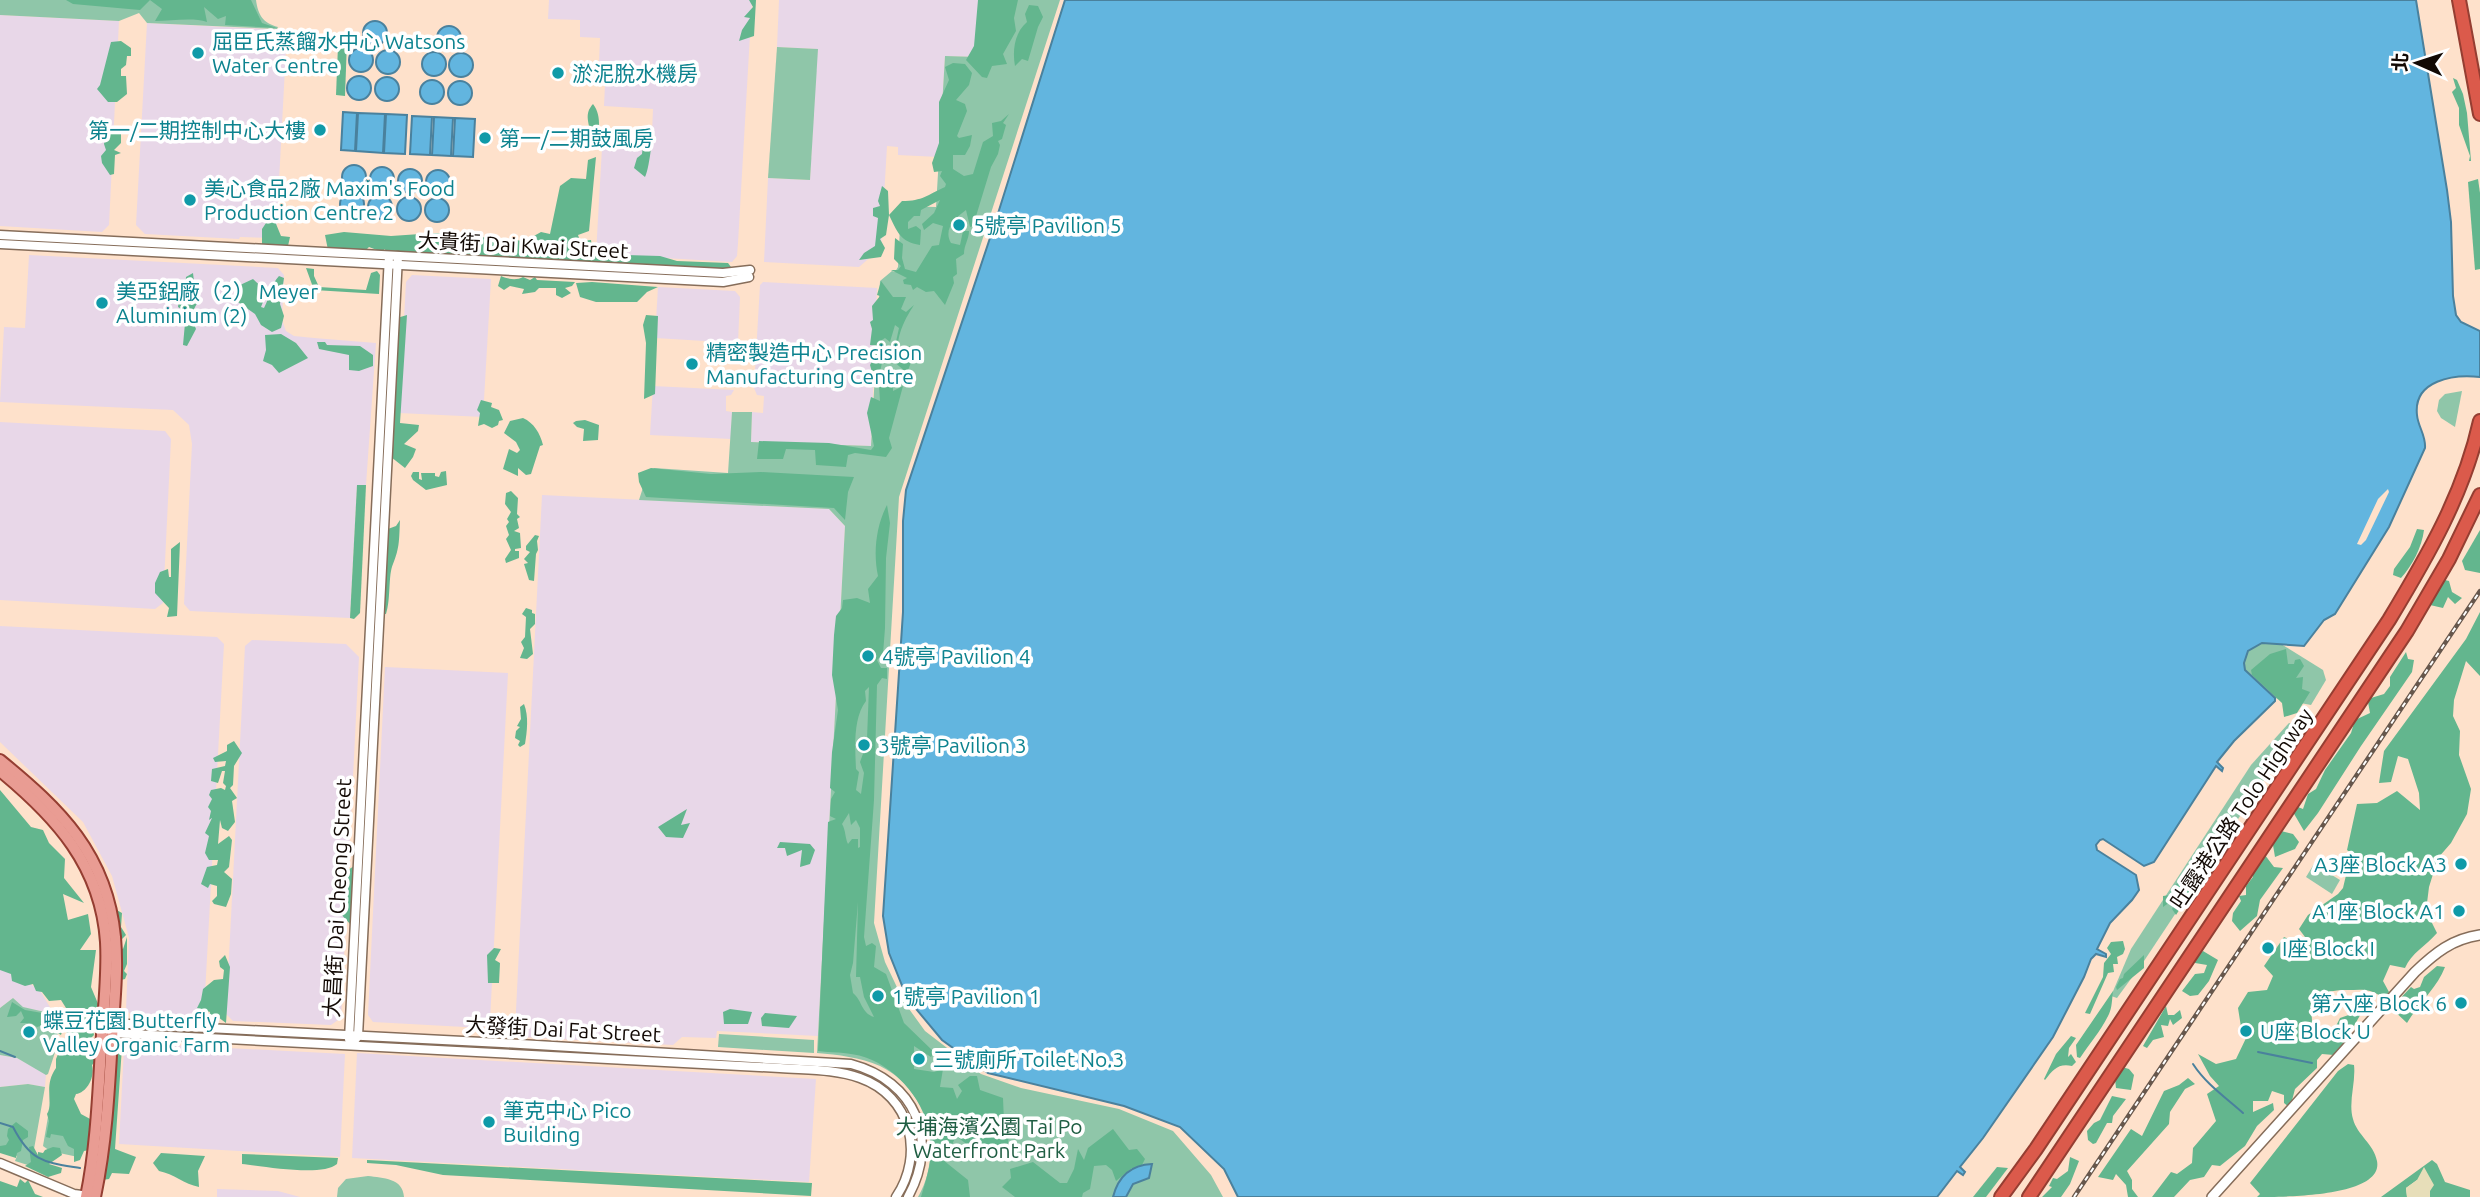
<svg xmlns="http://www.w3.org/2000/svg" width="2480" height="1197" viewBox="0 0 2480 1197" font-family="Ubuntu,'Noto Sans TC',sans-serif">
	<rect width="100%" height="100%" fill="#fee1cb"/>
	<!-- industrial -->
	<g fill="#e8d7e8">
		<polygon points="549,0 752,0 738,243 737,256 732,262 596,254 603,130 652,133 653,109 604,106 606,65 599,64 600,38 580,37 580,20 548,19"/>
		<polygon points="779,0 982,0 979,57 945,56 939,157 898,155 898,147 887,146 881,248 859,267 764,262 768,178 810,180 817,49 777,47"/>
		<polygon points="0,15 119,21 109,225 102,232 0,226"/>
		<polygon points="147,23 287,30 276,238 240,237 239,239 145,234 136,225"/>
		<polygon points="29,255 278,268 284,275 282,320 286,331 294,336 314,338 376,343 366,485 357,485 350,618 190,611 184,604 192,444 189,425 173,410 0,402 4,327 25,328"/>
		<polygon points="412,275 491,279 483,417 399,413 406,282"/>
		<polygon points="763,282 877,288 871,446 751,442 752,412 763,413 764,396 757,395 754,388 760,285"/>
		<polygon points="658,287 735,291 740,297 738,343 655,338"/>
		<polygon points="653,386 734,390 731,395 726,396 726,411 732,412 731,439 650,435"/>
		<polygon points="0,422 165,431 171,439 163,603 155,609 0,600"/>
		<polygon points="542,495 829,509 845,526 818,1036 717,1031 716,1038 682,1037 673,1045 521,1037 515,1030"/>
		<polygon points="0,626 217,637 224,644 204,1013 198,1019 133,1016 126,1010 129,938 112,876 83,822 0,742"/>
		<polygon points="252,640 346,644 359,657 341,1018 331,1025 233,1021 226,1014 245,646"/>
		<polygon points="385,667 508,673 490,1021 483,1028 373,1022 368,1015"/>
		<polygon points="0,963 18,981 28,982 41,992 54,1014 22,1007 13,998 0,1008"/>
		<polygon points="132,1043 345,1054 340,1157 119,1144 124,1048"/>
		<polygon points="357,1053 816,1079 809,1182 352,1158"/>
		<polygon points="0,1055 17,1058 46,1074 45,1087 28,1084 0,1087"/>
		<polygon points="217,1189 278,1191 300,1197 217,1197"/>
	</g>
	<!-- green -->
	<g fill="#8fc6a9">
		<path d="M0 0H256C258 15 263 23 278 27L277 29 147 23 139 13 119 21 0 15Z"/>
		<path d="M983 0H1060L899 497 874 923 885 962 904 1002 925 1031 981 1074 1021 1088 1119 1109 1173 1131 1211 1175 1223 1197H918C944 1152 928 1089 880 1066 860 1057 838 1055 817 1053L845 526 829 509 639 500 646 478 654 468 728 473 732 412H752L751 442 871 446 880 281 892 271 895 272 898 267 901 206 936 207 945 56 979 57Z"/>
		<polygon points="777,47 818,49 810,180 768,178"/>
		<polygon points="2462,391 2455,427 2441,418 2437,411 2439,400 2445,394"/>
		<polygon points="2262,643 2281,644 2323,670 2326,680 2311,705 2275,698 2245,670 2243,663 2248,651"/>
		<polygon points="2289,723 2299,727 2144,961 2117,998 2111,996 2131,949 2251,765"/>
		<polygon points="2314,864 2340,880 2332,894 2306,877"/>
		<polygon points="13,998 23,1007 45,1012 57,1026 58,1043 48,1074 46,1075 17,1058 0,1055 0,1008"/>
		<polygon points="719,1034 814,1040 814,1053 718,1047"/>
		<polygon points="28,1084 45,1087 31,1166 15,1161 17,1156 0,1148 0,1087"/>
		<polygon points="49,1111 85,1118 78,1157 50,1151 43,1146"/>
		<path d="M368 1176C383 1178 403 1178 404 1197H337L338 1188 346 1179Z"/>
	</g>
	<!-- forest -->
	<g fill="#63b68e" fill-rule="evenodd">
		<path d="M66 0H251L262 23 277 28 225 25 226 16 218 19 204 7 207 22C193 17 171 21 155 21L162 9 150 0 140 10 73 4Z"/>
		<polygon points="749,0 756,0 754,36 739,41 742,30 750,18 744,17 753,7"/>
		<polygon points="978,0 1018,0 1014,18 1016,31 1003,54 1007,64 992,66 987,78 982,77 966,60 974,46"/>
		<path d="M1029 5 1038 6 1043 17 1038 27 1028 61 1022 59 1015 66C1012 50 1015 32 1027 22L1025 14Z"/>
		<polygon points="121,41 131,48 131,56 127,56 126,65 121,69 121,76 126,76 127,94 117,102 108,102 97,89 100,85 111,42"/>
		<polygon points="347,41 345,96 336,95 338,46"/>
		<path d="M953 63 965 64 972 73 969 85 956 100 965 104 967 111 957 136 959 138 972 135 970 146 965 155H953V169L964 176 973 174 983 142 993 136 992 123 1001 121 1009 114 1003 123 1006 125 1002 139 998 141 1000 145 998 154 991 167 973 226 970 227 966 210C955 218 943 229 951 243L960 245 963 231H969C969 239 964 245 964 254L956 259 957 274 953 277 954 283 945 305 934 291 926 292 917 287 913 290 911 285 904 284 903 280 907 278 891 270H898L901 266 894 259 895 238 903 244 902 258 905 269 916 272 932 246 939 245 943 226 933 223 924 230 922 224 934 213 940 200 921 210 920 216H914L908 222V229L916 226 921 230 920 245C900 242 897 231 889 215L886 235 880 239 885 248 881 257 859 260 864 253 875 246 878 218 873 216V208L880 206 878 201 882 186 888 191 889 215 902 201C923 201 927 195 945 187L946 184 940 176 942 171 934 172 932 163 939 143V102L949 80 945 67Z"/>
		<polygon points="2453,78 2457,80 2463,94 2467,113 2471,161 2469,161 2470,156 2459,125 2459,108 2452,92 2456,88"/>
		<path d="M593 104C603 117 598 134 596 148L588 150C589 146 591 139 590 133 589 121 584 114 593 104Z"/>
		<polygon points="116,128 121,134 121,143 114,150 121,153 115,155 114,174 110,175 102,163 101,156 106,150 104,144 106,131"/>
		<path d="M646 128 652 129C653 137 649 170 645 177L634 168 637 158 642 154 643 144 636 135Z"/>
		<polygon points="596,157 589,231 578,235 580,241 591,240 593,254 597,257 602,251 626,255 660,256 677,261 728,263 734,271 678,271 667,278 610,276 598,265 591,265 576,275 404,268 395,258 386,257 385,249 382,252 369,247 361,255 328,250 325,235 344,232 391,236 435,233 525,241 541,232 550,234 560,186 571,178 586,179 588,160"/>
		<polygon points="2478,179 2480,193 2480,269 2475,270 2468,182"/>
		<polygon points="274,211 274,219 281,236 290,237 288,246 262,247 262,229"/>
		<polygon points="306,268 314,269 314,276 319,287 366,290 371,273 377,271 380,275 379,294 314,290"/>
		<path d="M193 273 195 290 201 298C192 310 190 315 196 329L187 346 183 345 186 312 178 307 179 299 185 292 186 277Z"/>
		<path d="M279 276 284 278 280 304 284 316 281 328 272 332 261 325 255 314 235 300 240 285 253 279 267 292 261 307 264 308C270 297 271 284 279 276Z"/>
		<path d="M501 276C508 279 516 281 523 277L530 280 535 277 537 280 575 282 572 286 565 288 571 293 562 298 556 295V288H539L535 292 522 294 524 289 510 286 504 290 498 286Z"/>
		<path d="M881 281 893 297H906L901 309 906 312 914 305C904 320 891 345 902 363L907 356 909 346 916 349 907 373 892 360 899 328 895 325 890 342 885 338 882 340 884 353 880 372H872L870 365 880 346 870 345 872 329 870 322 873 320 872 306 880 296 877 295Z"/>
		<polygon points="592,282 658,287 647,292 637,302 596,302 580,297 576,283"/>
		<polygon points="407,315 400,423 419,425 418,431 404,444 416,449 413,457 405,468 391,457 386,430 383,426 384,401 392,397 393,380 388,369 395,364 397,318"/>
		<polygon points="646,315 658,316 655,394 644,399 646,343 643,325"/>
		<polygon points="281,334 296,343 308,358 279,373 272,365 263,361 266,350 265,335"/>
		<polygon points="317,342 325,342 327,345 360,346 373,355 373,366 359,371 349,370 349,355 319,349"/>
		<polygon points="887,381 893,385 893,391 903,386 889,438 892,448 886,457 855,453 848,455 846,467 816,465 815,450 786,449 783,459 757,459 759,441 829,443 871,450 874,446 867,413 871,397 880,401 879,385"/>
		<polygon points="481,400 492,403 491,407 499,410 503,420 499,421 498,425 492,428 484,424 478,426 480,413 477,410"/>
		<path d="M523 418C534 423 540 433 543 445L540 446 531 474 526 475 518 468V476L503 469 509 449 517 453 520 450 516 442 504 433 510 421Z"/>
		<polygon points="585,420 599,425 598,440 583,441 584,429 577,427 573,423 576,421"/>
		<polygon points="651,468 711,474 761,472 854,477 848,492 845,520 834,508 646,497 639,482 638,473"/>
		<polygon points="446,471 447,485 426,490 413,480 411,476 413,472 419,472 419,479 422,480 421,473 435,473 435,476 439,477 441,472"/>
		<polygon points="357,485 366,485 360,613 354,619 350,618"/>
		<polygon points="511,491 518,498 517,514 520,517 517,519 519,528 514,531 520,533 521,548 515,549 515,551 519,551 519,558 506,563 505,559 511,550 506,539 509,535 506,526 509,522 507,519 511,512 505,504 506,493"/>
		<path d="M887 505 890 523 886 558 885 628 883 654 877 660 881 668H887V679L882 678 877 685 874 800 864 937 866 946 872 943 876 946 874 967 886 974 904 1023 934 1052 931 1057 914 1046V1069L934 1072 943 1069 940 1087 953 1088 957 1099 962 1091 958 1085 970 1076H977L980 1090 1003 1098 1004 1122 1009 1134 1007 1151 999 1145 994 1152H977L956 1136 950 1149 938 1156 968 1180 970 1197H921C926 1180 932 1162 931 1144 930 1109 903 1074 872 1060 856 1052 836 1053 818 1051L828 822 836 819 830 816 831 799 835 792 830 788 832 752 838 710 832 675 834 635 836 616 842 608 843 600 857 598 870 603 868 589 878 576C873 553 876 526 887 505ZM869 687 867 739 871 750 864 751 860 762 864 773 861 794 856 790 859 772 856 769C855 747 853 718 866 701L865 691ZM849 813 851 825 856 820 860 828V847L858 848V839H852L848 844C845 838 846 831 842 824ZM858 902 856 977H860L864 997 874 1017C861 1013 862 1000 853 993L850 975 853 963Z"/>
		<path d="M400 520C399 539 400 547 393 564 388 575 391 599 386 614L377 613C375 593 374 596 379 575L375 571 376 560 380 557 376 547 377 533 396 526Z"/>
		<path d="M2417 529 2424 530C2422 547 2412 566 2401 578L2393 575 2394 569 2410 547Z"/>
		<polygon points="2480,530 2480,573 2465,570 2462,561"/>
		<polygon points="535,535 539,536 537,541 538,550 536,554 534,581 529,580 524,564 528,563 524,559 530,552 526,550 526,546"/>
		<polygon points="180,542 177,616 167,617 169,608 155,593 155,583 160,572 168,569 169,577 171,577 171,549"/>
		<polygon points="2445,580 2449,581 2452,592 2462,598 2455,604 2448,597 2443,608 2430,605"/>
		<polygon points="526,608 532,610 532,613 535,614 535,624 530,629 533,654 527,659 520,658 524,648 521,642 525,637 526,617 522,614"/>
		<path d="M2480 612V676L2466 661 2454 700 2453 716 2460 731 2459 755 2471 789 2467 814 2451 843 2438 858 2429 887 2426 911 2437 933C2427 945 2411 953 2405 968L2390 965 2383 981 2389 992 2385 998C2380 996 2375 992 2370 991 2364 989 2355 990 2348 990 2315 989 2306 1004 2315 1035L2333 1032 2340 1018 2363 1010 2354 1026 2339 1034 2345 1043 2334 1055 2322 1054 2317 1060V1068L2295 1089 2290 1108 2284 1103V1095L2272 1091 2268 1101H2253V1112L2273 1103 2274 1110 2257 1126 2245 1146 2220 1166 2212 1165 2204 1177 2190 1180 2174 1197H2152L2171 1172 2177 1174 2192 1163 2193 1148 2216 1121 2207 1094 2219 1086 2210 1076 2198 1054 2216 1064 2236 1059 2248 1034 2247 1028 2241 1027 2238 1008 2248 992 2267 990 2273 976 2264 966 2284 937 2299 944 2305 937 2299 929 2308 915 2338 894 2343 888 2347 871 2357 858 2347 850 2357 804 2377 803 2397 791 2420 810 2419 793 2408 759 2398 756 2391 782 2379 783 2384 751 2466 639Z"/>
		<polygon points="2286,649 2288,664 2294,664 2295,660 2300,659 2304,666 2296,678 2303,677 2302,689 2310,692 2297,713 2284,717 2282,703 2252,675 2251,670 2270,654"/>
		<polygon points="2406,652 2408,659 2414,660 2412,672 2361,746 2318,813 2304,831 2293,812 2298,807 2303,809 2308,794 2316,789 2325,770 2351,733 2355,720 2370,713 2368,702 2371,698 2384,694 2390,686 2390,677"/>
		<path d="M524 704C529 716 527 732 525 744L520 747 518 745 520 741 515 738 516 731 520 727 517 726 521 719 520 707Z"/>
		<polygon points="234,741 242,753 234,766 233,785 230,788 237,798 232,801 235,822 228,831 222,828 220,820 218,844 229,836 232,840 229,867 224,872 232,879 231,894 226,907 214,904 212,901 217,896 217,886 210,884 208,888 201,884 207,867 217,865 218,860 209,860 205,853 209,836 205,833 212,818 209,820 211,811 208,807 212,799 209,795 211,790 221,788 225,790 226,786 223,783 225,771 222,771 218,783 211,781 212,769 225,766 226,761 215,762 213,758 227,751 227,745"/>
		<path d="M0 790 31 827 43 830 49 843 65 859 64 878 84 903 63 894 68 920 88 914 91 934 80 950H96L91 987 99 1006 92 1009V1021L88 1026 92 1028 94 1035 91 1038 96 1044 89 1054 96 1061 92 1065C95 1076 88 1092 76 1094L74 1099 81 1114 92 1120 93 1129 88 1135 89 1150 84 1151 80 1160 74 1162V1149L68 1146 63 1136 51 1134 50 1138 46 1137 49 1121 47 1114C54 1103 43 1086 56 1068V1059L67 1033 64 1026 61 1035 56 1032 57 1023 64 1019H69L71 1016 61 1000 49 1001 42 992 36 991 33 984 25 986 12 981 11 974 0 970Z"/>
		<polygon points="687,809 681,825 690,823 683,838 666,837 658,827"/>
		<polygon points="2281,831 2293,834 2299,842 2295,849 2275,857 2273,845"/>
		<polygon points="780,842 810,844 815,850 810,864 800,867 802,850 787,856 785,848 777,848"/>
		<polygon points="2265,855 2274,867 2283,868 2260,900 2257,916 2240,931 2232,921 2233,913 2241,901 2239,896 2246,895 2246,886 2253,877 2252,874"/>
		<path d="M2201 861H2206L2209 865 2199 881 2193 884 2192 890 2176 915 2172 909 2175 903 2170 902 2163 907V896L2170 895 2169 894 2178 882 2181 884 2179 889 2180 894C2188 888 2188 880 2193 874 2196 871 2199 869 2201 867Z"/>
		<polygon points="354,866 351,925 339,912 342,908 340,904 344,889 341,887 345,880 345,872"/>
		<polygon points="113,908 122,913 121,927 126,935 120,941 119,947 123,949 127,937 127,964 124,971 127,974 125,979 117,981"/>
		<polygon points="2123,941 2125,949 2123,954 2117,957 2118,964 2113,964 2114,972 2108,973 2090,1014 2085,1013 2103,977 2104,963 2111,954 2107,948 2111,942"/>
		<polygon points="494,948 501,949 495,960 500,963 499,983 488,983 487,955"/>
		<polygon points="2203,951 2218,960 2209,981 2198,995 2190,996 2182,991 2195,974 2204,973 2207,965 2195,963 2193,959"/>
		<polygon points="225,955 230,967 226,1023 218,1017 209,1019 210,1012 197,1008 201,1000 203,989 214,980 223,979 224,970 220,967 219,961"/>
		<polygon points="2144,955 2144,968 2117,990 2116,987 2120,979 2123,978 2124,974"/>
		<path d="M2437 966 2445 967C2437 988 2418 1004 2407 1023L2391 1008 2411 987 2414 989 2420 987 2424 977Z"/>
		<path d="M2113 991C2112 999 2112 1008 2109 1014 2101 1031 2090 1043 2080 1058L2077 1057 2076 1045Z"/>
		<polygon points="12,1002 25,1010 48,1014 51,1008 59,1008 64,1015 60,1017 54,1012 52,1016 47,1018 47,1024 37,1027 31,1023 20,1023 24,1018 21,1011 16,1016 7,1017"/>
		<polygon points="2166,1006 2168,1015 2174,1015 2180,1010 2182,1018 2173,1025 2170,1019 2168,1026 2161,1025 2164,1037 2153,1040 2147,1048 2143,1046"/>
		<polygon points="730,1009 752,1012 748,1024 724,1024 723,1012"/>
		<polygon points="765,1013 797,1016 789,1028 762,1026 761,1018"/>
		<path d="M2071 1036 2076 1038 2069 1048 2068 1057 2071 1054 2076 1062 2072 1066C2058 1063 2053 1070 2045 1080L2044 1079 2056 1054Z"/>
		<polygon points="116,1045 122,1047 115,1149 136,1157 129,1174 112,1173 109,1179 102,1180"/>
		<path d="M2348 1064 2354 1065C2356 1083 2348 1102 2353 1119 2357 1135 2374 1144 2377 1161 2384 1197 2285 1197 2257 1197L2260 1194 2250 1183 2338 1071Z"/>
		<polygon points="2122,1067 2129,1069 2134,1075 2131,1090 2116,1088 2115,1079"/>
		<polygon points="2188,1078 2195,1084 2185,1089 2170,1112 2169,1124 2127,1171 2132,1180 2132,1189 2138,1197 2128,1197 2126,1185 2116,1174 2113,1180 2098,1177 2131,1129 2142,1136 2164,1091 2179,1085"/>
		<polygon points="2112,1096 2126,1099 2113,1116 2112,1123 2107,1123 2096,1143 2093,1144 2088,1140 2087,1131 2094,1123 2100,1120"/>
		<polygon points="16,1122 28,1131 28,1137 23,1140 21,1151 17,1153 16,1158 0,1153 0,1146 6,1145 9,1140 7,1136 8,1129"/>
		<polygon points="1113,1129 1129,1150 1137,1149 1145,1159 1137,1175 1132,1168 1116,1181 1112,1170 1106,1165 1094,1166 1090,1189 1083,1193 1082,1197 1015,1197 1002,1187 1011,1178 1010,1169 1033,1162 1060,1183 1067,1183 1074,1169 1078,1149 1084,1160 1088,1148"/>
		<polygon points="33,1146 38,1155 38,1152 43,1153 45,1150 53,1147 60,1148 62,1155 49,1164 62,1168 61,1173 48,1177 25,1166 31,1162 29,1147"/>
		<path d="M161 1153 205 1156 198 1171 199 1187C184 1184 174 1174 159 1171L153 1163Z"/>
		<path d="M242 1154 338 1158 337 1164C322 1177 263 1166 242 1164Z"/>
		<polygon points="2070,1157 2079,1161 2070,1184 2061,1197 2042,1197 2052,1187 2049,1186 2053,1178 2057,1179 2068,1171"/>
		<polygon points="367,1160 812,1183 811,1196 443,1175 396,1165 367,1163"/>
		<polygon points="2432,1160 2437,1164 2445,1182 2470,1190 2470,1197 2430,1197 2430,1191 2417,1180 2406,1188 2407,1197 2381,1197"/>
		<polygon points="1997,1167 2008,1168 1986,1197 1973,1197"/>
		<polygon points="20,1179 25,1183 28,1180 35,1194 43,1197 0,1197 0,1181 17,1187"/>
	</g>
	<!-- sand -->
	<polygon fill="#e7deb9" points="2424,1167 2434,1185 2430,1191 2430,1197 2407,1197 2406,1188 2417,1180"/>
	<!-- water -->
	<g fill="#62b5df" stroke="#4a819d" stroke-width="2">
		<path d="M1065 0H2416L2447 190 2451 222 2453 296 2456 315 2461 322 2480 331V377C2454 374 2413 380 2417 415 2418 427 2426 435 2425 448L2389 527 2335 614 2324 620 2304 646 2262 643 2248 651 2244 663 2245 670 2275 698V701L2234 741 2217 762 2223 768 2222 771 2216 766 2154 862 2144 866 2103 839 2100 840 2096 845 2097 850 2136 875 2139 890 2132 900 2110 923 2097 949 2106 954V957L2096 954 2091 959 2084 977 2053 1037 1983 1138 1960 1167 1965 1172 1963 1175 1957 1171 1937 1197H1238L1224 1169 1180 1127 1124 1106 988 1073 942 1040 907 998 889 953 883 916 903 612V521L906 490 995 223Z"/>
		<circle cx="375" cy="33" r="12"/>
		<circle cx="449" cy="38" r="12"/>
		<circle cx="361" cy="60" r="12"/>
		<circle cx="388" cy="62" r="12"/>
		<circle cx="434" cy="64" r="12"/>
		<circle cx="461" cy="65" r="12"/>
		<circle cx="359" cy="88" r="12"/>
		<circle cx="387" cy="89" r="12"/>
		<circle cx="432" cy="92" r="12"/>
		<circle cx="460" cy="93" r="12"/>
		<polygon points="343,112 357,113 355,151 341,150"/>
		<polygon points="358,113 385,114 383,153 356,151"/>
		<polygon points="386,114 407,115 405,154 384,153"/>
		<polygon points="412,116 432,117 430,155 410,154"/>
		<polygon points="434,117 453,118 451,156 432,155"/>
		<polygon points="455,118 475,119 473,157 453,156"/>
		<circle cx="354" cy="177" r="12"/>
		<circle cx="382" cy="179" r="12"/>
		<circle cx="410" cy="181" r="12"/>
		<circle cx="438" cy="182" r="12"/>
		<circle cx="352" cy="204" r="12"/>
		<circle cx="380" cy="207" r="12"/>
		<circle cx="409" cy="209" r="12"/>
		<circle cx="437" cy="210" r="12"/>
		<path d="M1152 1164 1149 1178 1133 1184 1126 1197H1113C1118 1177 1131 1165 1152 1164Z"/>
	</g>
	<!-- pier -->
	<polygon fill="#fee1cb" points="2388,489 2389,492 2366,540 2361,545 2357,544 2378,499"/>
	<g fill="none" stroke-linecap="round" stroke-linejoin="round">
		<!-- stream -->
		<g stroke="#4a819d" stroke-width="2">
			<polyline points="0,1051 15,1057"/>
			<polyline points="2258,1052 2312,1063"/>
			<path d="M2193 1064C2206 1084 2225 1097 2243 1113"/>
			<path d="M0 1123 13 1127C31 1162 44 1162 80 1168"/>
		</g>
		<defs>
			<g id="tertiary">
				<polyline points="0,235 723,273 750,270"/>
				<polyline points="0,244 723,282 749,277"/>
				<path d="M109 1023 502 1043 851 1064C915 1081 940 1139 908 1197"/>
				<path d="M112 1033 780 1068C807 1070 835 1069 860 1078 911 1096 925 1154 896 1197"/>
				<polyline points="349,1039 389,256"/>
				<polyline points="355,1040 358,1036 398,256"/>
				<polyline points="0,1163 74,1194 89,1196"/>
			</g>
			<path id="secondary" d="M2212 1197 2415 972C2435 953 2452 939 2480 935"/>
			<g id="primary">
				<path d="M0 760C60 809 107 854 115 937 118 971 114 1005 112 1038 109 1092 106 1145 95 1197"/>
				<path d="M0 771C56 817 101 866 106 942 108 977 103 1014 101 1049 98 1099 96 1148 86 1197"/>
			</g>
			<g id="motorway">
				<polyline points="2459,0 2480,114"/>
				<path d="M2001 1197 2036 1149 2389 620C2427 557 2464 494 2480 421"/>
				<polyline points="2029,1197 2407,631 2449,559 2480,495"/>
			</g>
		</defs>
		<!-- tertiary casing -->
		<use href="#tertiary" stroke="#866d5a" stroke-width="11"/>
		<!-- secondary casing -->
		<use href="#secondary" stroke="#866d5a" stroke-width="12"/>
		<!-- primary casing -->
		<use href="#primary" stroke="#953e32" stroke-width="14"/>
		<!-- motorway casing -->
		<use href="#motorway" stroke="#953e32" stroke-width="16"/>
		<!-- tertiary -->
		<use href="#tertiary" stroke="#fff" stroke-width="8"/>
		<!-- secondary -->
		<use href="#secondary" stroke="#fff" stroke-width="9"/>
		<!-- primary -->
		<use href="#primary" stroke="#e99c93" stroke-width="10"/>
		<!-- motorway -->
		<use href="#motorway" stroke="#db5a4b" stroke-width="12"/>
		<defs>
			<polyline id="rail" points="2074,1197 2480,591"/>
		</defs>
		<!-- rail casing -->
		<use href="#rail" stroke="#67574c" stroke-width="4.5"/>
		<!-- rail -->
		<use href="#rail" stroke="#fff" stroke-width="2" stroke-dasharray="5" stroke-linecap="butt"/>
	</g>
	<!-- markers -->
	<g fill="#0f9aa8" stroke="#fff" stroke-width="2.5">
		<circle cx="198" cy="53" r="7"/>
		<circle cx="558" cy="73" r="7"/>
		<circle cx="320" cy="130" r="7"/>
		<circle cx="485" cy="138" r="7"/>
		<circle cx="190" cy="200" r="7"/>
		<circle cx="959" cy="225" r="7"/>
		<circle cx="102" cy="303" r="7"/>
		<circle cx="692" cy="364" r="7"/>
		<circle cx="868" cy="656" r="7"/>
		<circle cx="864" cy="745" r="7"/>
		<circle cx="2461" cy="864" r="7"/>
		<circle cx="2459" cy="911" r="7"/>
		<circle cx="2268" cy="948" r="7"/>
		<circle cx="878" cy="996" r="7"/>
		<circle cx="2461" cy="1003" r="7"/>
		<circle cx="2246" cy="1031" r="7"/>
		<circle cx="29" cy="1032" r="7"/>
		<circle cx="919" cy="1059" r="7"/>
		<circle cx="489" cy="1122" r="7"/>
	</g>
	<g text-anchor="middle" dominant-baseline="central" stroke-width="7" stroke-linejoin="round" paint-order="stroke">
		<!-- culture labels -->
		<g font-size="21" fill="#0d838f" stroke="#fff" text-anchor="start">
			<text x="212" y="41">屈臣氏蒸餾水中心 Watsons<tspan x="212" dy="24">Water Centre</tspan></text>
			<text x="572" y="73">淤泥脫水機房</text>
			<text x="306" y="130" text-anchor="end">第一/二期控制中心大樓</text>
			<text x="499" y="138">第一/二期鼓風房</text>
			<text x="204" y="188">美心食品2廠 Maxim's Food<tspan x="204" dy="24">Production Centre 2</tspan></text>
			<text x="973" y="225">5號亭 Pavilion 5</text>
			<text x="116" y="291">美亞鋁廠（2） Meyer<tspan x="116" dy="24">Aluminium (2)</tspan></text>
			<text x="706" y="352">精密製造中心 Precision<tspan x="706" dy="24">Manufacturing Centre</tspan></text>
			<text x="882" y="656">4號亭 Pavilion 4</text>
			<text x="878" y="745">3號亭 Pavilion 3</text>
			<text x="2447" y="864" text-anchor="end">A3座 Block A3</text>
			<text x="2445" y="911" text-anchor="end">A1座 Block A1</text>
			<text x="2282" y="948">I座 Block I</text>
			<text x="892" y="996">1號亭 Pavilion 1</text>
			<text x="2447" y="1003" text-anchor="end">第六座 Block 6</text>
			<text x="43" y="1020">蝶豆花園 Butterfly<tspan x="43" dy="24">Valley Organic Farm</tspan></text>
			<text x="2260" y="1031">U座 Block U</text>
			<text x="933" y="1059">三號廁所 Toilet No.3</text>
			<text x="503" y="1110">筆克中心 Pico<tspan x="503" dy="24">Building</tspan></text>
		</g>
		<!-- street labels -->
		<g font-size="21" fill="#120904" stroke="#fff">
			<text transform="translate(523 245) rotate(3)">大貴街 Dai Kwai Street</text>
			<text transform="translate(2241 808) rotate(-56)">吐露港公路 Tolo Highway</text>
			<text transform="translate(337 898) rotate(-87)">大昌街 Dai Cheong Street</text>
			<text transform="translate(563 1029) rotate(3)">大發街 Dai Fat Street</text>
		</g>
		<!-- park labels -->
		<g font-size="21" fill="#1f5e43" stroke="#fff">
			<text x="989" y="1126">大埔海濱公園 Tai Po<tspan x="989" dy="24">Waterfront Park</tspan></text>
		</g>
	</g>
	<!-- north arrow -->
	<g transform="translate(2417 63) rotate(273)" stroke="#ffffff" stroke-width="5" paint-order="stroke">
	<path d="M0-5L12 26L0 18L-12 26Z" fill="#120904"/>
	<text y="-10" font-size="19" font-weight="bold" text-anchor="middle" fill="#120904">北</text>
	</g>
</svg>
